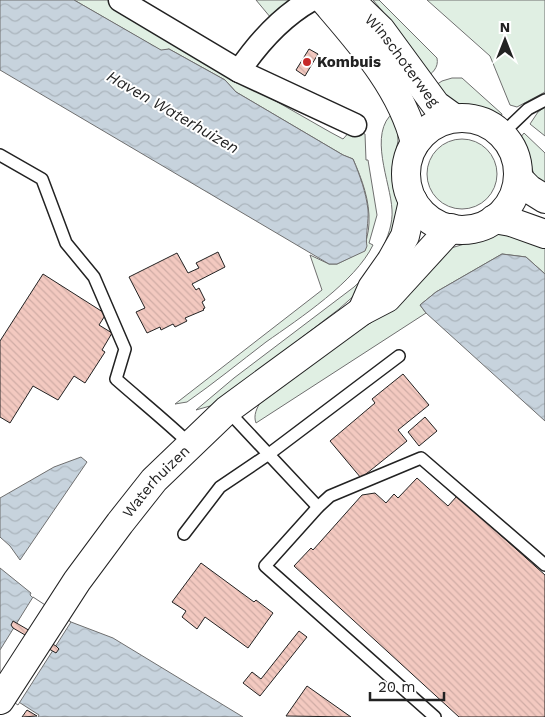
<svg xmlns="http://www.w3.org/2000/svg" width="545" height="717" viewBox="0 0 545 717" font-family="'Work Sans',sans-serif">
	<defs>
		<pattern id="water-waves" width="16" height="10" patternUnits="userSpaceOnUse" patternTransform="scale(1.25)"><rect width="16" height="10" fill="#c7d3dd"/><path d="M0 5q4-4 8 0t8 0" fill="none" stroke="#abb5bd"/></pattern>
		<pattern id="building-back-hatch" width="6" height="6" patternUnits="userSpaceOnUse" patternTransform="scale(1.25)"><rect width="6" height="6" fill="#f3c9c0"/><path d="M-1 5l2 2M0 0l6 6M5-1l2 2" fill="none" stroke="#d0aca5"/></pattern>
	</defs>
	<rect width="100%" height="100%" fill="#fff"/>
	<!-- green -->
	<g fill="#e0efe3" stroke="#6f6f6f">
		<path d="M74 0H109L141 24 330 132 343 139 353 128 365 134 366 160H368L377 215 369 243 373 245C355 282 300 318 266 342 240 362 214 383 187 402L175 404 322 290 310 255 329 264H337L365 250C365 241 369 233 369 223 370 201 362 179 353 159L343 155 236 92 225 80 169 49 162 51Z"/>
		<polygon points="256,0 291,0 271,18"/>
		<path d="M373 0H379L437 58C439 68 432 73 425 79L389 19Z"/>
		<polygon points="427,0 545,0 545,92 517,107 510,105 490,56"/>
		<polygon points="452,78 462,78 502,114 501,117 484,110 461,105 451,101 433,87 442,81"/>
		<polygon points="545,107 545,136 530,124 538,112"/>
		<path d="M394 112 397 121 398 141 392 170 398 204 396 228 357 293 339 309 216 403 210 406 196 410 234 378 354 287C372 271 394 235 392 210 391 183 367 133 394 112Z"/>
		<polygon points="524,133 545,153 545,190 536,179 520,138"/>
		<circle cx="462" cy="174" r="35"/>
		<path d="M505 232 545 243V274L526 257 502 254 436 292 420 305 426 313 256 423C253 415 257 408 261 401L304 367 388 311 451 248Z"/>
	</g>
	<!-- water -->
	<g fill="url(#water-waves)" stroke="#6f6f6f">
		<path d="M0 0H74L161 50 169 49 225 80 236 92 343 155 353 159C360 176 366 192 368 210 369 219 365 240 367 246L365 251 337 264H329L0 70Z"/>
		<polygon points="502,254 526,257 545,274 545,421 426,313 420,305 436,292"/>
		<polygon points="81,457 87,462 20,560 10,546 0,537 0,498 54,467"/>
		<polygon points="0,568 31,593 30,595 32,597 71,622 113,638 243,717 38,717 39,715 0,690"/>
	</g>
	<!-- pier -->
	<polygon fill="#fff" stroke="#6f6f6f" points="33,597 71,622 18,705 0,693 0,650"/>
	<!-- building -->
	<g fill="url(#building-back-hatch)" stroke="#222">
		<polygon points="309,49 318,54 305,76 296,70"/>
		<polygon points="218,252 225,267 192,284 196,290 199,288 205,300 202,302 205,308 203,309 204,310 185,318 187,321 175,327 173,324 161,330 160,327 147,333 136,312 145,308 129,277 177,253 188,273 199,268 196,263"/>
		<polygon points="43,274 106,314 99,325 112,333 102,350 105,352 85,383 74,376 58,400 33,386 10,423 0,417 0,341"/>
		<polygon points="403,374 429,405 398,430 407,441 361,478 330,441 375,403 372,399"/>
		<polygon points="425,417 437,431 419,446 408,432"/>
		<polygon points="417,478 448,506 457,496 545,575 545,717 459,717 294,566 311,548 313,550 362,495 375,493 386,503 394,494 398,498"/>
		<polygon points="201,563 254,602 256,600 273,613 248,648 205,617 197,629 182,617 186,611 172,602"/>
		<polygon points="13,621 56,646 59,649 56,653 13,628 11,625"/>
		<polygon points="299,631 307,637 260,696 243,683 252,672 261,679"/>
		<polygon points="307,686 351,717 286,716"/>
		<polygon points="27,710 37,716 22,717"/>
	</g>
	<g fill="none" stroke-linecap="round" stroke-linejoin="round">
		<defs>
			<g id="lane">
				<polyline points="502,134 528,109 545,100"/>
				<path d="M0 155 42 179 66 243 94 277 125 349 116 379C141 401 167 422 190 444"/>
				<polyline points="227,410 318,507"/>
				<polyline points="184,534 220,487 269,454 399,356"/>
				<polyline points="435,717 265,566 318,507 330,496 421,458 545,565"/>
			</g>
			<g id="street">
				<polyline points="120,0 239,71 355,125"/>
				<path d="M239 71C258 43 281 17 311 0"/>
			</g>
			<g id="secondary">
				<path d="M324 0C360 42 402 88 415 143"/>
				<path id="s1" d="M350 0 381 30 436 105 454 118"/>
				<circle cx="462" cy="174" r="56"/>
				<polyline points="518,178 529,189 545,199"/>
				<polyline points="494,219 511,222 545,234"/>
				<polyline points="362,311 372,288 391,261 405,236 413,201"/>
				<path id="s2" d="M0 700 77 581 120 523 154 480 227 410 362 311 387 298 451 228"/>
			</g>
		</defs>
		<!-- lane casing -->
		<use href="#lane" stroke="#222" stroke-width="14"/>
		<!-- street casing -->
		<use href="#street" stroke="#222" stroke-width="25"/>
		<!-- secondary casing -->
		<use href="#secondary" stroke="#222" stroke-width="30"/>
		<!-- lane -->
		<use href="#lane" stroke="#fff" stroke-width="11"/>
		<!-- street -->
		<use href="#street" stroke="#fff" stroke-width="22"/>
		<!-- secondary -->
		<use href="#secondary" stroke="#fff" stroke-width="28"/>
	</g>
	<!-- markers -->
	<circle fill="#c62828" stroke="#fff" stroke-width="2" cx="307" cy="62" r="5"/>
	<g text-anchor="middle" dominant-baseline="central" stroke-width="4" stroke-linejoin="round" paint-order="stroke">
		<!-- street labels -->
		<g font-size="15" fill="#222" stroke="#fff">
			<text stroke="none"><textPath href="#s1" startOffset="80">Winschoterweg</textPath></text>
			<text stroke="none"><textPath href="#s2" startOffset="269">Waterhuizen</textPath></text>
		</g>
		<!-- poi labels -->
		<g font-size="15" font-weight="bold" fill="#222" stroke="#fff" text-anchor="start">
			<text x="317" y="62">Kombuis</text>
		</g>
		<!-- water labels -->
		<g font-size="16" font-style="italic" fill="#222" stroke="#fff">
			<text transform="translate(173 112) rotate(30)">Haven Waterhuizen</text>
		</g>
	</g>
	<!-- north arrow -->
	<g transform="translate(505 40)" stroke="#ffffff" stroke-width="4" paint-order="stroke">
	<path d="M0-4L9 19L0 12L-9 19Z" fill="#222222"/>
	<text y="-8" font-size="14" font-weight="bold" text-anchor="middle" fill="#222222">N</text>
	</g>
	<!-- scale -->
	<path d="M370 692v8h74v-8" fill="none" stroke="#222222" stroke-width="2.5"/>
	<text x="378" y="692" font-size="15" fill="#222222" stroke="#ffffff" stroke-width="4" paint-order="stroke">20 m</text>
</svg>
